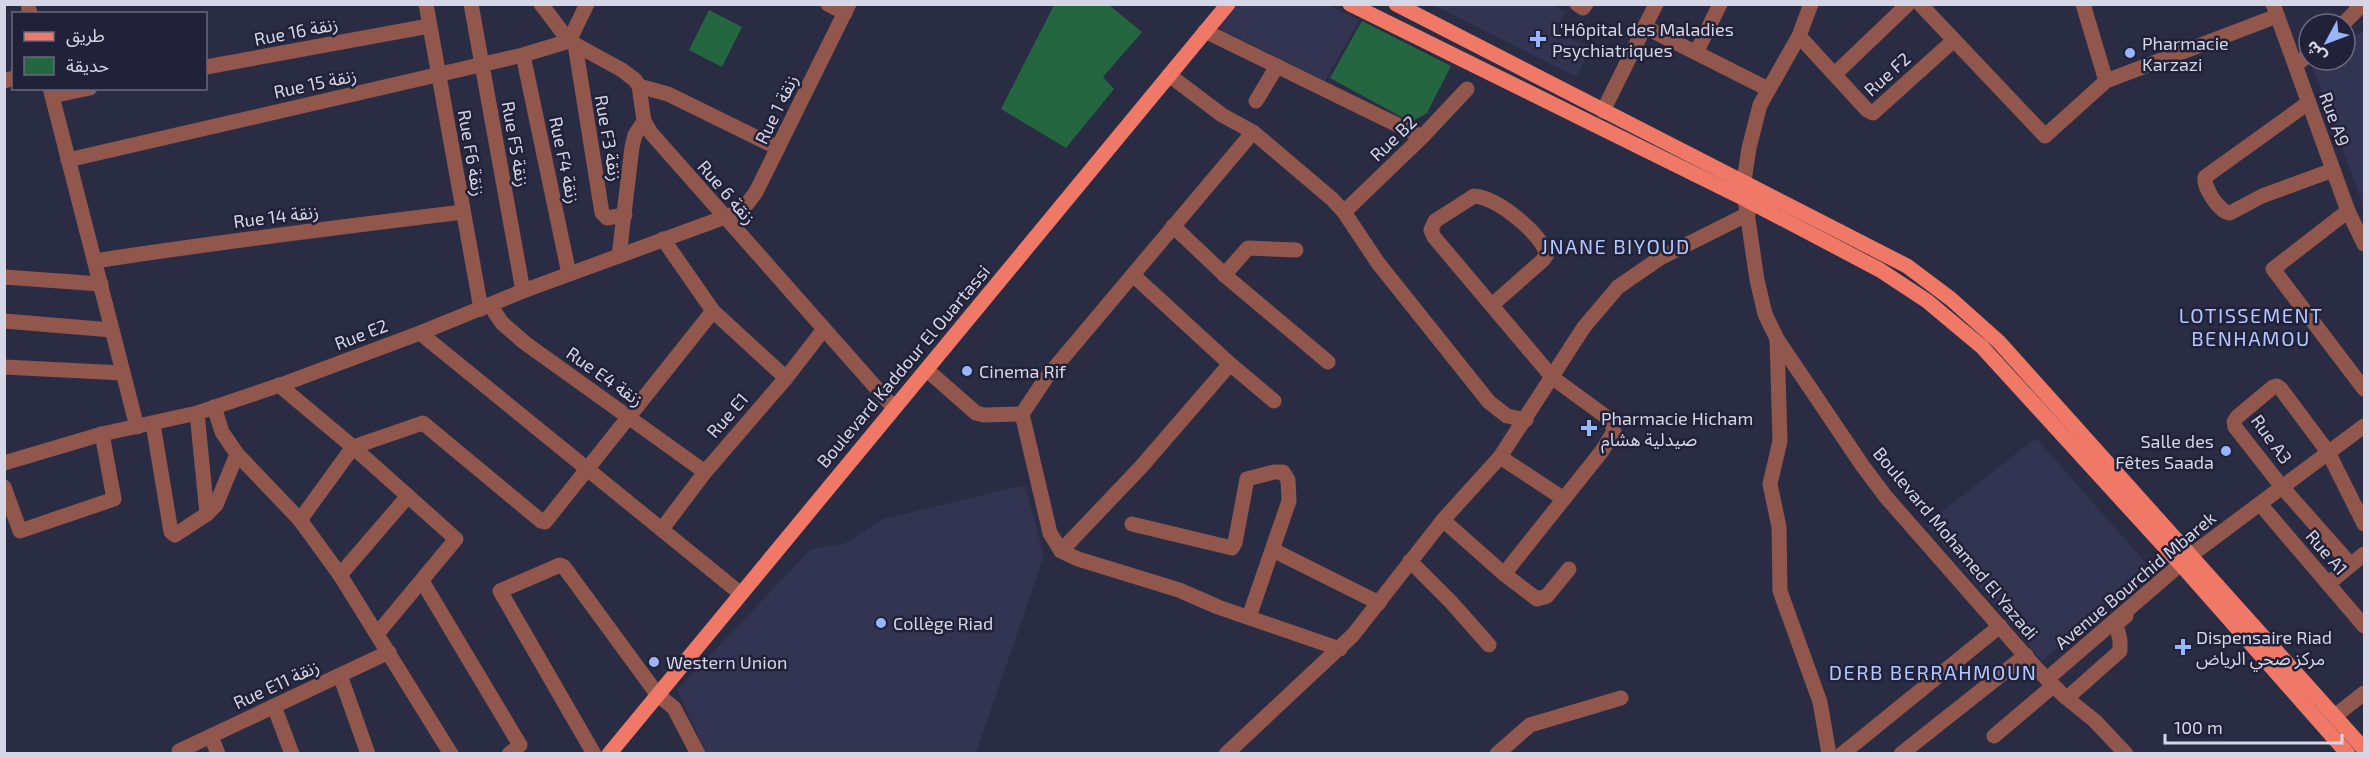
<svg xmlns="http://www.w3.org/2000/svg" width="2369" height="758" viewBox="0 0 2369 758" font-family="'Exo 2','Noto Sans Arabic',sans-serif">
	<rect width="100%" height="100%" fill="#2a2c43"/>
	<!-- built -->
	<g fill="#333452">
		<polygon points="1236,5 1328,5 1359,20 1325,81 1219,28"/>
		<polygon points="1433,5 1552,5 1565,11 1555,32 1590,47 1577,77"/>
		<polygon points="2364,31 2364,208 2310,60 2345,60 2345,40"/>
		<polygon points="2036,438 2151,569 2042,661 1926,524"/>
		<polygon points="1025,485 1044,556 976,753 708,754 705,750 677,690 811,549 846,543 883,519"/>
	</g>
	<!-- green -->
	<g fill="#246640">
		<polygon points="1054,5 1109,5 1142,32 1103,77 1114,89 1066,148 1001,109"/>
		<polygon points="709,10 742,27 722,67 689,50"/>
		<polygon points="1362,21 1451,66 1427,113 1411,122 1330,78"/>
	</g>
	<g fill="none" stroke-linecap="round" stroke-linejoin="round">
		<!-- minor -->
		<g stroke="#91564c" stroke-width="15">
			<polyline points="28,4 30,14"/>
			<polyline points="426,4 481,309"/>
			<polyline points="471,4 523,291"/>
			<polyline points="541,4 569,41 622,70 635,80 639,86 644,121 651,133 894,408"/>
			<polyline points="828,4 845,13"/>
			<polyline points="1577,4 1583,8 1586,4"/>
			<polyline points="1811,4 1799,36 1760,105 1749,148 1744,181 1745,199 1757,280 1765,314 1777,339 1862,465 1886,497 2036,668 2064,696 2095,721 2126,754"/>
			<polyline points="1920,4 2045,136 2106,81 2277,16"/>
			<polyline points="2083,4 2106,81"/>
			<polyline points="2273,4 2348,211 2364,244"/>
			<polyline points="2343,24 2357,10 2356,4"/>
			<polyline points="1645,27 1768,89"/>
			<polyline points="1205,31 1422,137"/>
			<polyline points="1799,36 1867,110 1873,113 1953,41"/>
			<polyline points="575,44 602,213 607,218 625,215"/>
			<polyline points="1697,51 1720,4"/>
			<polyline points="523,55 569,274"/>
			<polyline points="2296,65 2309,54"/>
			<polyline points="206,67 429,26"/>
			<polyline points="1835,74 1908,4"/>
			<polyline points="1169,75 1222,115 1253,132 1332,199 1344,212 1378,263 1489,402 1507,416 1526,420"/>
			<polyline points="4,81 14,78"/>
			<polyline points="639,86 668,94 778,148"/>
			<polyline points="50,88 137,427"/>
			<polyline points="52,96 90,88"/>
			<polyline points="1256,101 1277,66"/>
			<path d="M2308 103 2205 177C2203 187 2219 212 2230 213L2262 196 2333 170"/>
			<polyline points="1603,111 1656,4"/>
			<polyline points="1253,132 1046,378 1022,414 1050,533 1061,551 1078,559 1179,590 1218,607 1340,649"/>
			<polyline points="68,160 523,55 569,41 587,4"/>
			<polyline points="2348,211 2273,269 2364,389"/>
			<polyline points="1344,212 1422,137 1467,89"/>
			<polyline points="1173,226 1228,278 1328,362"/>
			<polyline points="663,239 713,311 786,378"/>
			<polyline points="619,256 632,147 635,135 644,121"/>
			<path d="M95 261C217 242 340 227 463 212"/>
			<polyline points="1133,275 1230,364 1274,401"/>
			<polyline points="1224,275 1248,248 1296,250"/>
			<polyline points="4,277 101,284"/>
			<polyline points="490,305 502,323 525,343 705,472"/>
			<path d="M1492 305 1543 260 1547 254C1539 232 1498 198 1474 196L1435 221 1431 230 1434 237 1553 378 1605 416 1611 422 1614 431 1602 451 1504 574"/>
			<polyline points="4,321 112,330"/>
			<polyline points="420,333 741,594"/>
			<polyline points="1777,339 1780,441 1770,484 1779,527 1780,591 1820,702 1829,754"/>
			<polyline points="4,367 123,373"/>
			<polyline points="927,370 976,413 984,415 1022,414"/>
			<polyline points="279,385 353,447 456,539 377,634"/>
			<polyline points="197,413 207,514"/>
			<polyline points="153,424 171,532 175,535 207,514 216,505 237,454 222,432 214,407"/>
			<polyline points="237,454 300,520 340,575 451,754"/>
			<polyline points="1500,457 1564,499"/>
			<polyline points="4,463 102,434 197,413 286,383 420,333 523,291 739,212 747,204 756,192 849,4"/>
			<polyline points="4,487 20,531 114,499 102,434"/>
			<polyline points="2260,504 2364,626"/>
			<polyline points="300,520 353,447 423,423 541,521 545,522 713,311"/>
			<polyline points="1443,520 1504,574 1537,599 1547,596 1569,569"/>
			<polyline points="1132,524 1232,548 1235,543 1247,479 1274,472 1283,472 1288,480 1289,501 1249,617"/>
			<polyline points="662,529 705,472 786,378 824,329"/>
			<polyline points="1273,550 1379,603"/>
			<polyline points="1061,551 1141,467 1230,364"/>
			<polyline points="1410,561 1451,602 1489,645"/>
			<polyline points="2351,565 2282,487 2235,427 2234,422 2237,417 2273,387 2277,386 2281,389 2328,452 2364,524"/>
			<polyline points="340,575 408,496"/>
			<polyline points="422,581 520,745 509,754"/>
			<polyline points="2328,584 2364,554"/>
			<polyline points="340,675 368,754"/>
			<polyline points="2047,679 2191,555 2364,426"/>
			<polyline points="2067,698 2120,651 2120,640 2116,624 2126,616"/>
			<polyline points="274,706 292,754"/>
			<polyline points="2335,716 2364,693"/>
			<polyline points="211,736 218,754"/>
			<polyline points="1994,736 2053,686"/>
			<polyline points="179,751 389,652"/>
			<polyline points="594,754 500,591 560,565 564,567 657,694 674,708 698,754"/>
			<polyline points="1226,754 1353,635 1443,520 1500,457 1584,327 1618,287 1660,258 1748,214"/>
			<polyline points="1497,754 1530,725 1621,698"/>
			<polyline points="1842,754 2000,626"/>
			<polyline points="1901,754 2026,655"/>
		</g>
		<!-- major -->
		<g stroke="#f07867" stroke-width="15">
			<polyline points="1350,4 1745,199 1880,270 1927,301 1982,347 2183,567 2348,754"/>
			<polyline points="1396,4 1907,266 1951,299 1999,342 2364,749"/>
			<polyline points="609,754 1228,4"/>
		</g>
	</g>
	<!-- markers -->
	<g fill="#99b5fd" stroke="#212239" stroke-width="2">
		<path d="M1535 30h6v6h6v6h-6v6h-6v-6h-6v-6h6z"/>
		<circle cx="2130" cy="53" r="6"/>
		<circle cx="967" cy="371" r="6"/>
		<path d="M1586 419h6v6h6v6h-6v6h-6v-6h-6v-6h6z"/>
		<circle cx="2226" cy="451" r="6"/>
		<circle cx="881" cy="623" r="6"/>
		<path d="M2180 638h6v6h6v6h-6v6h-6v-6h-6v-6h6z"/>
		<circle cx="654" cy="662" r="6"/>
	</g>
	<g text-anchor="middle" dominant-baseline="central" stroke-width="5" stroke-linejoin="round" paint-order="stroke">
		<!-- poi labels -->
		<g font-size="18" fill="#d5d6e6" stroke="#212239" text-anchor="start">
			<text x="1552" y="29">L'Hôpital des Maladies<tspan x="1552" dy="21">Psychiatriques</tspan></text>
			<text x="2142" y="43">Pharmacie<tspan x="2142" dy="21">Karzazi</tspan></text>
			<text x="979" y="371">Cinema Rif</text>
			<text x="1601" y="418">Pharmacie Hicham<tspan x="1601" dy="21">صيدلية هشام</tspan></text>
			<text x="2214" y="441" text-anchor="end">Salle des<tspan x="2214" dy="21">Fêtes Saada</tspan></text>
			<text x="893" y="623">Collège Riad</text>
			<text x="2196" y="637">Dispensaire Riad<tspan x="2196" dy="21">مركز صحي الرياض</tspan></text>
			<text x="666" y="662">Western Union</text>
		</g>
		<!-- street labels -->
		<g font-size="18" fill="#d5d6e6" stroke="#212239">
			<text transform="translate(296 31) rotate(-11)">Rue 16 زنقة</text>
			<text transform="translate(1887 74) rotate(-42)">Rue F2</text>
			<text transform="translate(315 83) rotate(-12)">Rue 15 زنقة</text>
			<text transform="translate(776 109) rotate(-64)">Rue 1 زنقة</text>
			<text transform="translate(2335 119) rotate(70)">Rue A9</text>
			<text transform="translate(609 138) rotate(80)">Rue F3 زنقة</text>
			<text transform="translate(1393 138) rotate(-44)">Rue B2</text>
			<text transform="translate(516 144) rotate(80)">Rue F5 زنقة</text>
			<text transform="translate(472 153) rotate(80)">Rue F6 زنقة</text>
			<text transform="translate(565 160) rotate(78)">Rue F4 زنقة</text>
			<text transform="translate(727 192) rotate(49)">Rue 6 زنقة</text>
			<text transform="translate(276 216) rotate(-7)">Rue 14 زنقة</text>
			<text transform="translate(361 334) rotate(-21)">Rue E2</text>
			<text transform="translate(903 366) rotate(-50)">Boulevard Kaddour El Ouartassi</text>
			<text transform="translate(605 376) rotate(35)">Rue E4 زنقة</text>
			<text transform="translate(727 415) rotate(-49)">Rue E1</text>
			<text transform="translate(2272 439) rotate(54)">Rue A3</text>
			<text transform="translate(1956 543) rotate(50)">Boulevard Mohamed El Yazadi</text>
			<text transform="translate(2327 552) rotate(49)">Rue A1</text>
			<text transform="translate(2135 580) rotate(-40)">Avenue Bourchid Mbarek</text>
			<text transform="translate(276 684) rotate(-25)">Rue E11 زنقة</text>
		</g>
		<!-- neighbourhood labels -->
		<g font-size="20" letter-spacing="1.5" fill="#b2c8fe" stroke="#212239">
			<text x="1616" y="246">JNANE BIYOUD</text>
			<text x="2251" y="315">LOTISSEMENT<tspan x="2251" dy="23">BENHAMOU</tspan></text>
			<text x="1933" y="672">DERB BERRAHMOUN</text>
		</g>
	</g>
	<!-- border -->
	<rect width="2369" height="758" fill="none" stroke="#d5d6e6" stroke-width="12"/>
	<!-- legend -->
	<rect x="12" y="12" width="195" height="78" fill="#212239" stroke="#696a7e" stroke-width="1.5"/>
	<rect x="24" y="32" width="30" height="9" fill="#f07867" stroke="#696a7e" stroke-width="1.5"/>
	<text x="66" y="42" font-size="18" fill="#d5d6e6">طريق</text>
	<rect x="24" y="57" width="30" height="18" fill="#246640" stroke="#696a7e" stroke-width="1.5"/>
	<text x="66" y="72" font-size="18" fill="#d5d6e6">حديقة</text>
	<!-- north arrow -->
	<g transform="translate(2327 42) rotate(229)"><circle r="28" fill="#212239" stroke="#696a7e" stroke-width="1.5"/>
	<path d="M0-4.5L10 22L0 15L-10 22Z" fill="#99b5fd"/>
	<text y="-9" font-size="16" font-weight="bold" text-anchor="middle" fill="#d5d6e6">ش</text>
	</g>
	<!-- scale -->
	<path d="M2165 734v9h177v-9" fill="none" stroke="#d5d6e6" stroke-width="3"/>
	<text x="2174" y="734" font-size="18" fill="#d5d6e6" stroke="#212239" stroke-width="4.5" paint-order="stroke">100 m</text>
</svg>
